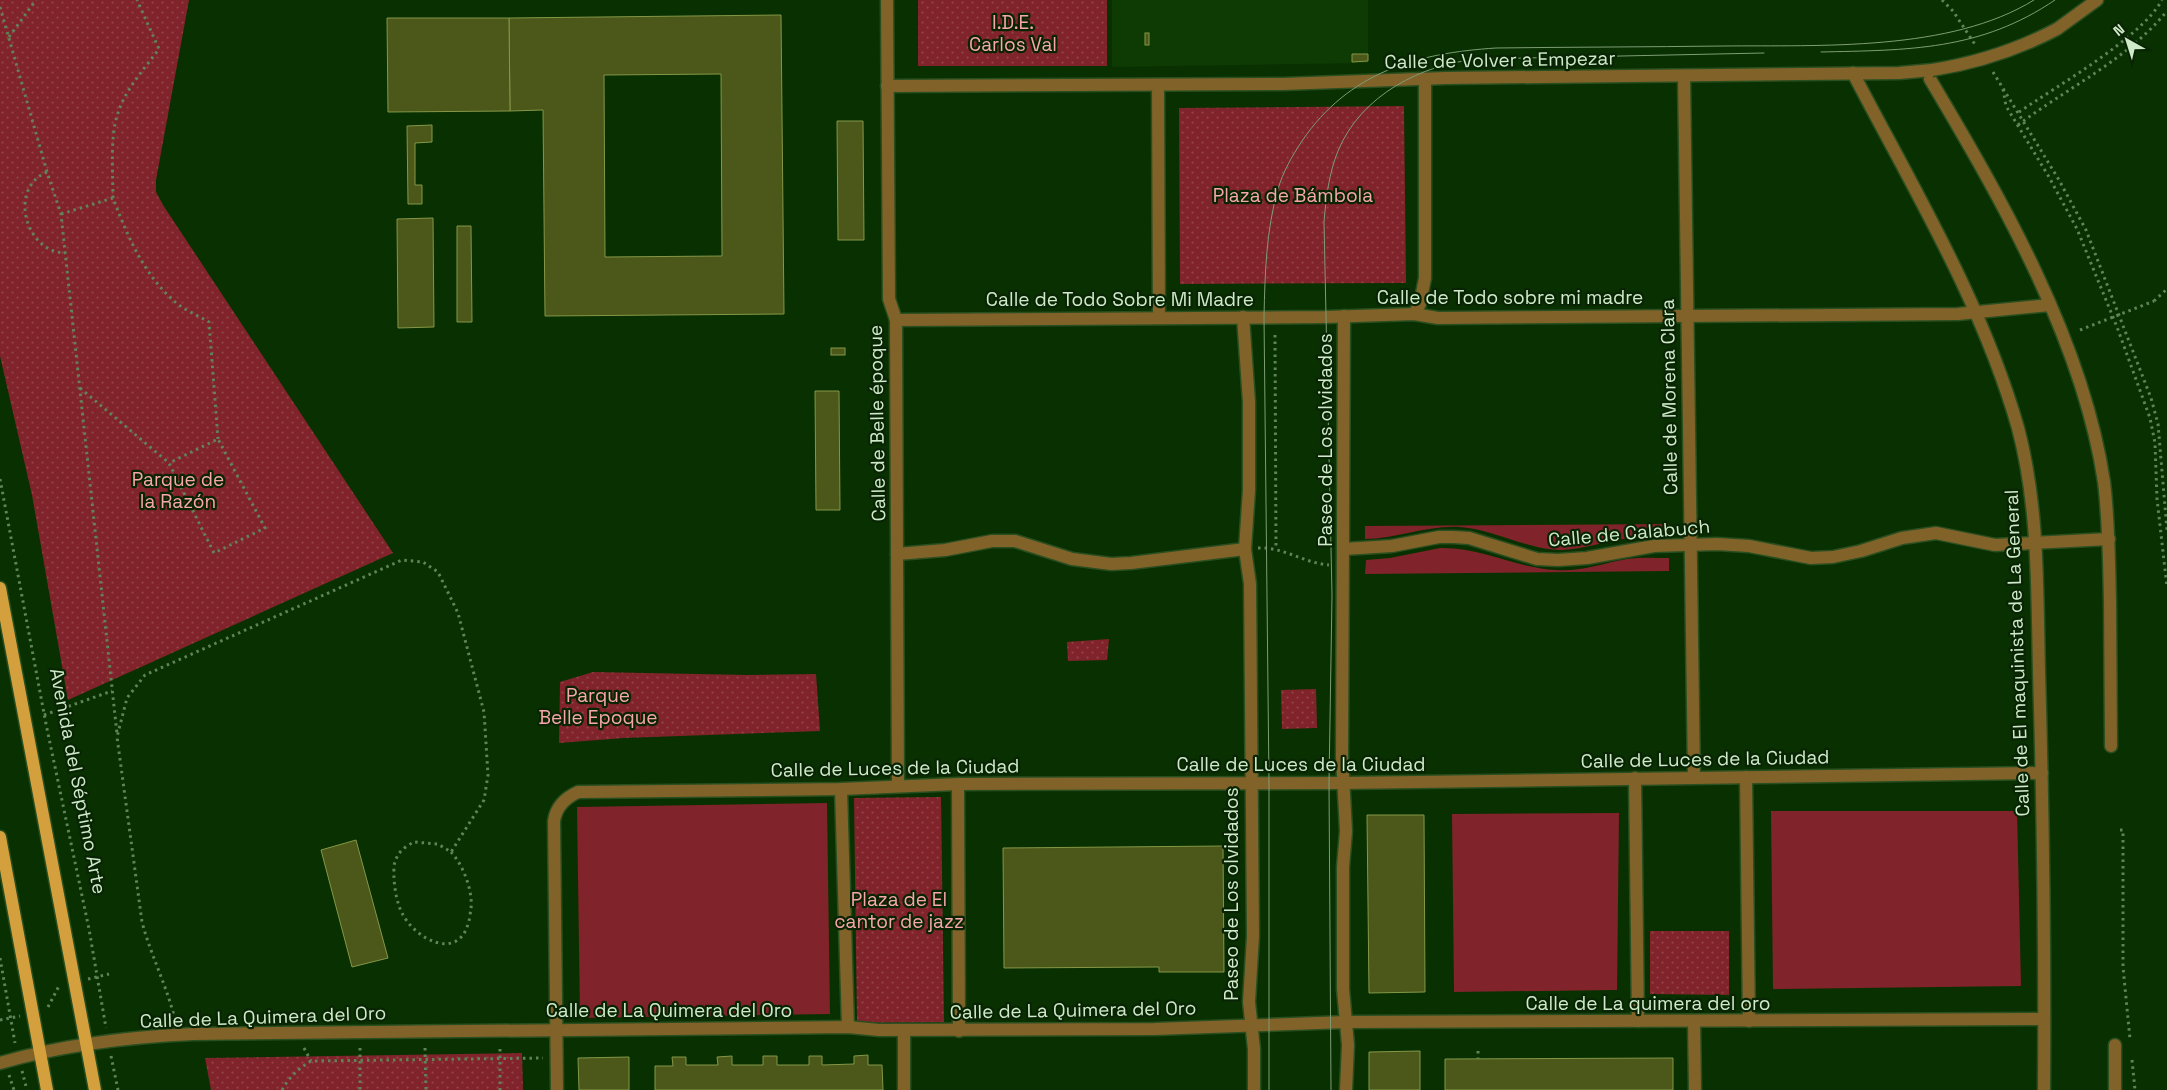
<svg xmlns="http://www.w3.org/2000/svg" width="2167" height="1090" viewBox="0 0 2167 1090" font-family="'Space Grotesk',sans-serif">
	<defs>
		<pattern id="park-dots" width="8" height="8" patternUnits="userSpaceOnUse" patternTransform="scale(1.25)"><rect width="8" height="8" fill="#80232b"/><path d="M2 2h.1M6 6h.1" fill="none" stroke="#914348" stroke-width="1.8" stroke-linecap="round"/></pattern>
	</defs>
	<rect width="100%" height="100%" fill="#093000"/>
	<!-- built -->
	<polygon fill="#0e3a04" points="1112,0 1368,0 1368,63 1112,67"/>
	<!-- green -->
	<g fill="#80232b">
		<path d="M1669 524V537C1654 537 1638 536 1623 539 1603 542 1584 549 1563 550 1527 550 1496 530 1460 527 1427 525 1397 539 1365 539V526Z"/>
		<path d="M1440 548C1481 547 1516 568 1556 570 1581 572 1603 563 1627 559 1641 557 1655 558 1669 558V571L1365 574 1366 560 1390 558Z"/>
		<polygon points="827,803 830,1014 580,1018 577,807"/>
		<polygon points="1771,811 2017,811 2021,986 1773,989"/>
		<polygon points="1619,813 1617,990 1454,992 1452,814"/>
	</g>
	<!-- park -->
	<g fill="url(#park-dots)">
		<polygon points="0,0 189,0 156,180 156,192 163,205 393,553 68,700 32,495 0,356"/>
		<rect x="918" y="0" width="189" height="66"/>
		<polygon points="1404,106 1406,283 1180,284 1179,108"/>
		<polygon points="1109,639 1107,660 1068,661 1067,642"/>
		<polygon points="593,672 748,675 816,674 820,731 624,738 559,743 560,682"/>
		<polygon points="1316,689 1317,728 1282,729 1281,690"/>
		<polygon points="941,797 944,1022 857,1023 854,798"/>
		<polygon points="1650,931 1729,931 1729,995 1650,994"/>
		<polygon points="522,1053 523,1090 211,1090 205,1058"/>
	</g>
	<!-- building -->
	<g fill="#4b581a" stroke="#859747" fill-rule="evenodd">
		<path d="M781 15 784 314 545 316 543 110 510 111 509 18ZM721 74 722 256 605 257 604 75Z"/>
		<polygon points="387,18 509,18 510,111 388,112"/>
		<rect x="1145" y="33" width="4" height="12"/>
		<polygon points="1352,54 1368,54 1368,61 1352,62"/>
		<polygon points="837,121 863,121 864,240 838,240"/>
		<polygon points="432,125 432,142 415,143 415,185 422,185 422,204 408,204 407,126"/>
		<polygon points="433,218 434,327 398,328 397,219"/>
		<polygon points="457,226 471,226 472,322 457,322"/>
		<rect x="831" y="348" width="14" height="7"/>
		<polygon points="815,391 839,391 840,510 816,510"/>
		<polygon points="1367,815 1424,815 1425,992 1369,993"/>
		<polygon points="356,840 388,958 352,967 321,850"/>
		<polygon points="1223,846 1224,972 1159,972 1159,967 1004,968 1003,848"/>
		<polygon points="1420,1051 1420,1090 1369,1090 1369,1052"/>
		<polygon points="868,1055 868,1065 882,1065 883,1090 655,1090 655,1066 673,1066 672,1057 686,1057 686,1065 718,1065 717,1057 732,1056 732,1065 763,1065 763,1056 777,1056 777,1065 809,1065 809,1056 822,1056 822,1065 854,1064 854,1056"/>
		<polygon points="629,1057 629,1090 579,1090 578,1058"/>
		<polygon points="1673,1058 1673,1090 1445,1090 1445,1059"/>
	</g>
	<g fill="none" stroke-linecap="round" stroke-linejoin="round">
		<defs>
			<g id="street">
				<polyline points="887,0 889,299 896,320 898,786"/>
				<polyline points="2057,29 2097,0"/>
				<path d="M1853 73C1913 188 1982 302 2018 428 2039 507 2037 590 2039 671 2043 810 2045 950 2044 1090"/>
				<polyline points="1684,76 1694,777"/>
				<path d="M1930 79C2002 200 2083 341 2104 482 2109 522 2109 562 2110 602 2110 650 2111 698 2111 746"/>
				<polyline points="1158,85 1159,318"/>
				<polyline points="887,86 1283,84 1446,78 1899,73 1932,70"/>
				<polyline points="1414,314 1420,304 1425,278 1425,79"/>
				<polyline points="1344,316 1342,757 1346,831 1343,867 1343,989 1348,1045 1346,1090"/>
				<polyline points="1243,317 1249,402 1249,490 1245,549 1250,584 1253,936 1249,1002 1254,1049 1254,1090"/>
				<polyline points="896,320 1327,317 1414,314 1438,318 1958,314 2050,305"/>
				<polyline points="1344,549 1392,546 1439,537 1453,537 1469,538 1537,559 1558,560 1587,558 1654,546 1717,544 1749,546 1811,558 1833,557 1861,551 1902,538 1936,533 1995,545 2109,539"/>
				<polyline points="897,554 945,550 992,541 1015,541 1072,559 1111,564 1131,563 1245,549"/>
				<polyline points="1746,777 1749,1021"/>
				<polyline points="1635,778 1638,1021"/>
				<polyline points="958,784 959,1031"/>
				<polyline points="841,789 848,1027"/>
				<polyline points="1694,1021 1695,1090"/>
				<polyline points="904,1030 904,1090"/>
				<polyline points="2115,1045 2115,1090"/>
				<path d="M0 1063C62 1045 128 1037 193 1034L848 1027 879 1030 1155 1029 1346 1022 2044 1019"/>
				<path d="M557 1090 554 821C556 807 565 798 578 792L841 789 958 784 1344 783 2042 773"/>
			</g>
			<g id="primary">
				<polyline points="0,588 95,1090"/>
				<polyline points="0,837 47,1090"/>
			</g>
		</defs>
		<!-- street casing -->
		<use href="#street" stroke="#294e20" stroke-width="15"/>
		<!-- primary casing -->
		<use href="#primary" stroke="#294e20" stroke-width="15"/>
		<!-- path -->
		<g stroke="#618359" stroke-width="3" stroke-dasharray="2.5 4" stroke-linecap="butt">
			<polyline points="1942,0 1953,11 1976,46"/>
			<polyline points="0,7 47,172 61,214 117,734"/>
			<polyline points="9,37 36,0"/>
			<polyline points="1993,72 2059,180 2086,230 2151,398 2158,424 2167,530"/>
			<polyline points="2003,89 2006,106 2049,177 2077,229 2117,327 2150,418 2155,443 2157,499 2167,587"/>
			<path d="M2019 112C2057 86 2141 38 2162 0"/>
			<path d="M2018 125C2067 88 2127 60 2167 11"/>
			<path d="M47 172C8 188 25 252 65 253"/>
			<path d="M113 198C113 174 110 138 117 116 124 91 144 69 159 49L137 0"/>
			<path d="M61 214 113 198C127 235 143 273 173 300 182 309 197 315 209 322L218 439"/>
			<polyline points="2154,301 2167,289"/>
			<polyline points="1275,335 1276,549"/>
			<polyline points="80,388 169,463 214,553 265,528 218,439 169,463"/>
			<polyline points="0,479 46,724 89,929 106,1028"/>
			<path d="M1258 548C1284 547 1304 563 1329 565"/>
			<polyline points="44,715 112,691"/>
			<polyline points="2120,830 2123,830 2123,967 2130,1039"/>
			<polyline points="0,958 15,1043"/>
			<polyline points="88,979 109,974"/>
			<polyline points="48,1007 60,984"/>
			<polyline points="0,1020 20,1016"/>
			<path d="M175 1020C167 986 151 956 142 922L117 737 127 698 145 675 402 560 423 562 438 572 458 613 484 712 488 775 484 800 451 852 438 844 414 842C408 845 400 850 397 857 393 863 394 872 394 879 395 891 397 903 402 913 414 938 457 962 468 924 470 919 470 913 471 909 473 890 463 865 451 852"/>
			<polyline points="304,1048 311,1061"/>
			<polyline points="360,1048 360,1090"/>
			<polyline points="425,1048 426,1090"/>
			<polyline points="500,1049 500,1090"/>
			<polyline points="1478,1051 1478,1059"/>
			<polyline points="111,1056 118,1090"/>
			<polyline points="2132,1060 2135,1090"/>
			<polyline points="22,1071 27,1090"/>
			<polyline points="9,1075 14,1090"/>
			<path d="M282 1090C289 1077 298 1069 311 1061L543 1058"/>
		</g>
		<!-- street -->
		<use href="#street" stroke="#816228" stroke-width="12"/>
		<!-- primary -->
		<use href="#primary" stroke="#d49f3d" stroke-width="12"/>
		<!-- tram -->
		<g stroke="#7d9d75" stroke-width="1">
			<path d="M1821 52C1908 50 1980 51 2055 0"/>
			<path d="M1269 1090V783L1264 317C1265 273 1266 231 1278 189 1283 172 1292 156 1302 141 1349 72 1417 53 1496 48 1572 47 1648 47 1723 46 1820 45 1950 52 2034 0"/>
			<path d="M1331 1090 1329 783 1332 595 1324 222C1326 198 1329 173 1338 151 1361 95 1422 64 1479 59L1764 53"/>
		</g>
		<defs>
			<path id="street-bridge" d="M1932 70C1977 63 2017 50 2057 29"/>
		</defs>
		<!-- street-bridge casing -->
		<use href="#street-bridge" stroke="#294e20" stroke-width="15" stroke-linecap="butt"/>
		<!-- path-bridge -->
		<polyline stroke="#618359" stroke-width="3" stroke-dasharray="2.5 4" stroke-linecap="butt" points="2080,330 2154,301"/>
		<!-- street-bridge -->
		<use href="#street-bridge" stroke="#816228" stroke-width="12"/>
	</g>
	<g text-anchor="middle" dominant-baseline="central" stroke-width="4.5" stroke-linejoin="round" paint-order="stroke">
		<!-- park labels -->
		<g font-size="19" fill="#f7a7a6" stroke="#092404">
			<text x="1013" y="22">I.D.E.<tspan x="1013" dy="22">Carlos Val</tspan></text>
			<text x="1293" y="195">Plaza de Bámbola</text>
			<text x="178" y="479">Parque de<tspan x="178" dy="22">la Razón</tspan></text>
			<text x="598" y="695">Parque<tspan x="598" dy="22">Belle Epoque</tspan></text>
			<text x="899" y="899">Plaza de El<tspan x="899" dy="22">cantor de jazz</tspan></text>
		</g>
		<!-- street labels -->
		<g font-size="19" fill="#ceeac8" stroke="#092404">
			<text transform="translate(1500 60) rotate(-1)">Calle de Volver a Empezar</text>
			<text x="1510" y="297">Calle de Todo sobre mi madre</text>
			<text x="1120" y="299">Calle de Todo Sobre Mi Madre</text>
			<text transform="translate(1669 397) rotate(-91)">Calle de Morena Clara</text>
			<text transform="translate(877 423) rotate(-91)">Calle de Belle époque</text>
			<text transform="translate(1325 440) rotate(-90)">Paseo de Los olvidados</text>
			<text transform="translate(1629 533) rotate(-5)">Calle de Calabuch</text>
			<text transform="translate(2017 653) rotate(-92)">Calle de El maquinista de La General</text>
			<text transform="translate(1705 759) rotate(-1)">Calle de Luces de la Ciudad</text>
			<text x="1301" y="764">Calle de Luces de la Ciudad</text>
			<text transform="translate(895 768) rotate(-1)">Calle de Luces de la Ciudad</text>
			<text transform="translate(78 781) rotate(79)">Avenida del Séptimo Arte</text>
			<text transform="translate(1231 894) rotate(-90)">Paseo de Los olvidados</text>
			<text x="1648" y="1003">Calle de La quimera del oro</text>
			<text x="669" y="1010">Calle de La Quimera del Oro</text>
			<text transform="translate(1073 1010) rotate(-1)">Calle de La Quimera del Oro</text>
			<text transform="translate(263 1017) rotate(-2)">Calle de La Quimera del Oro</text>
		</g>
	</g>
	<!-- north arrow -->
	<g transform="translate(2127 40) rotate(321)" stroke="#092404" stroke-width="4" paint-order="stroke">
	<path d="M0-4L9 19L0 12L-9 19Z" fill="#ceeac8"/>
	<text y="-8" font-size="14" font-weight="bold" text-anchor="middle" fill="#ceeac8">N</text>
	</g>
</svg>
